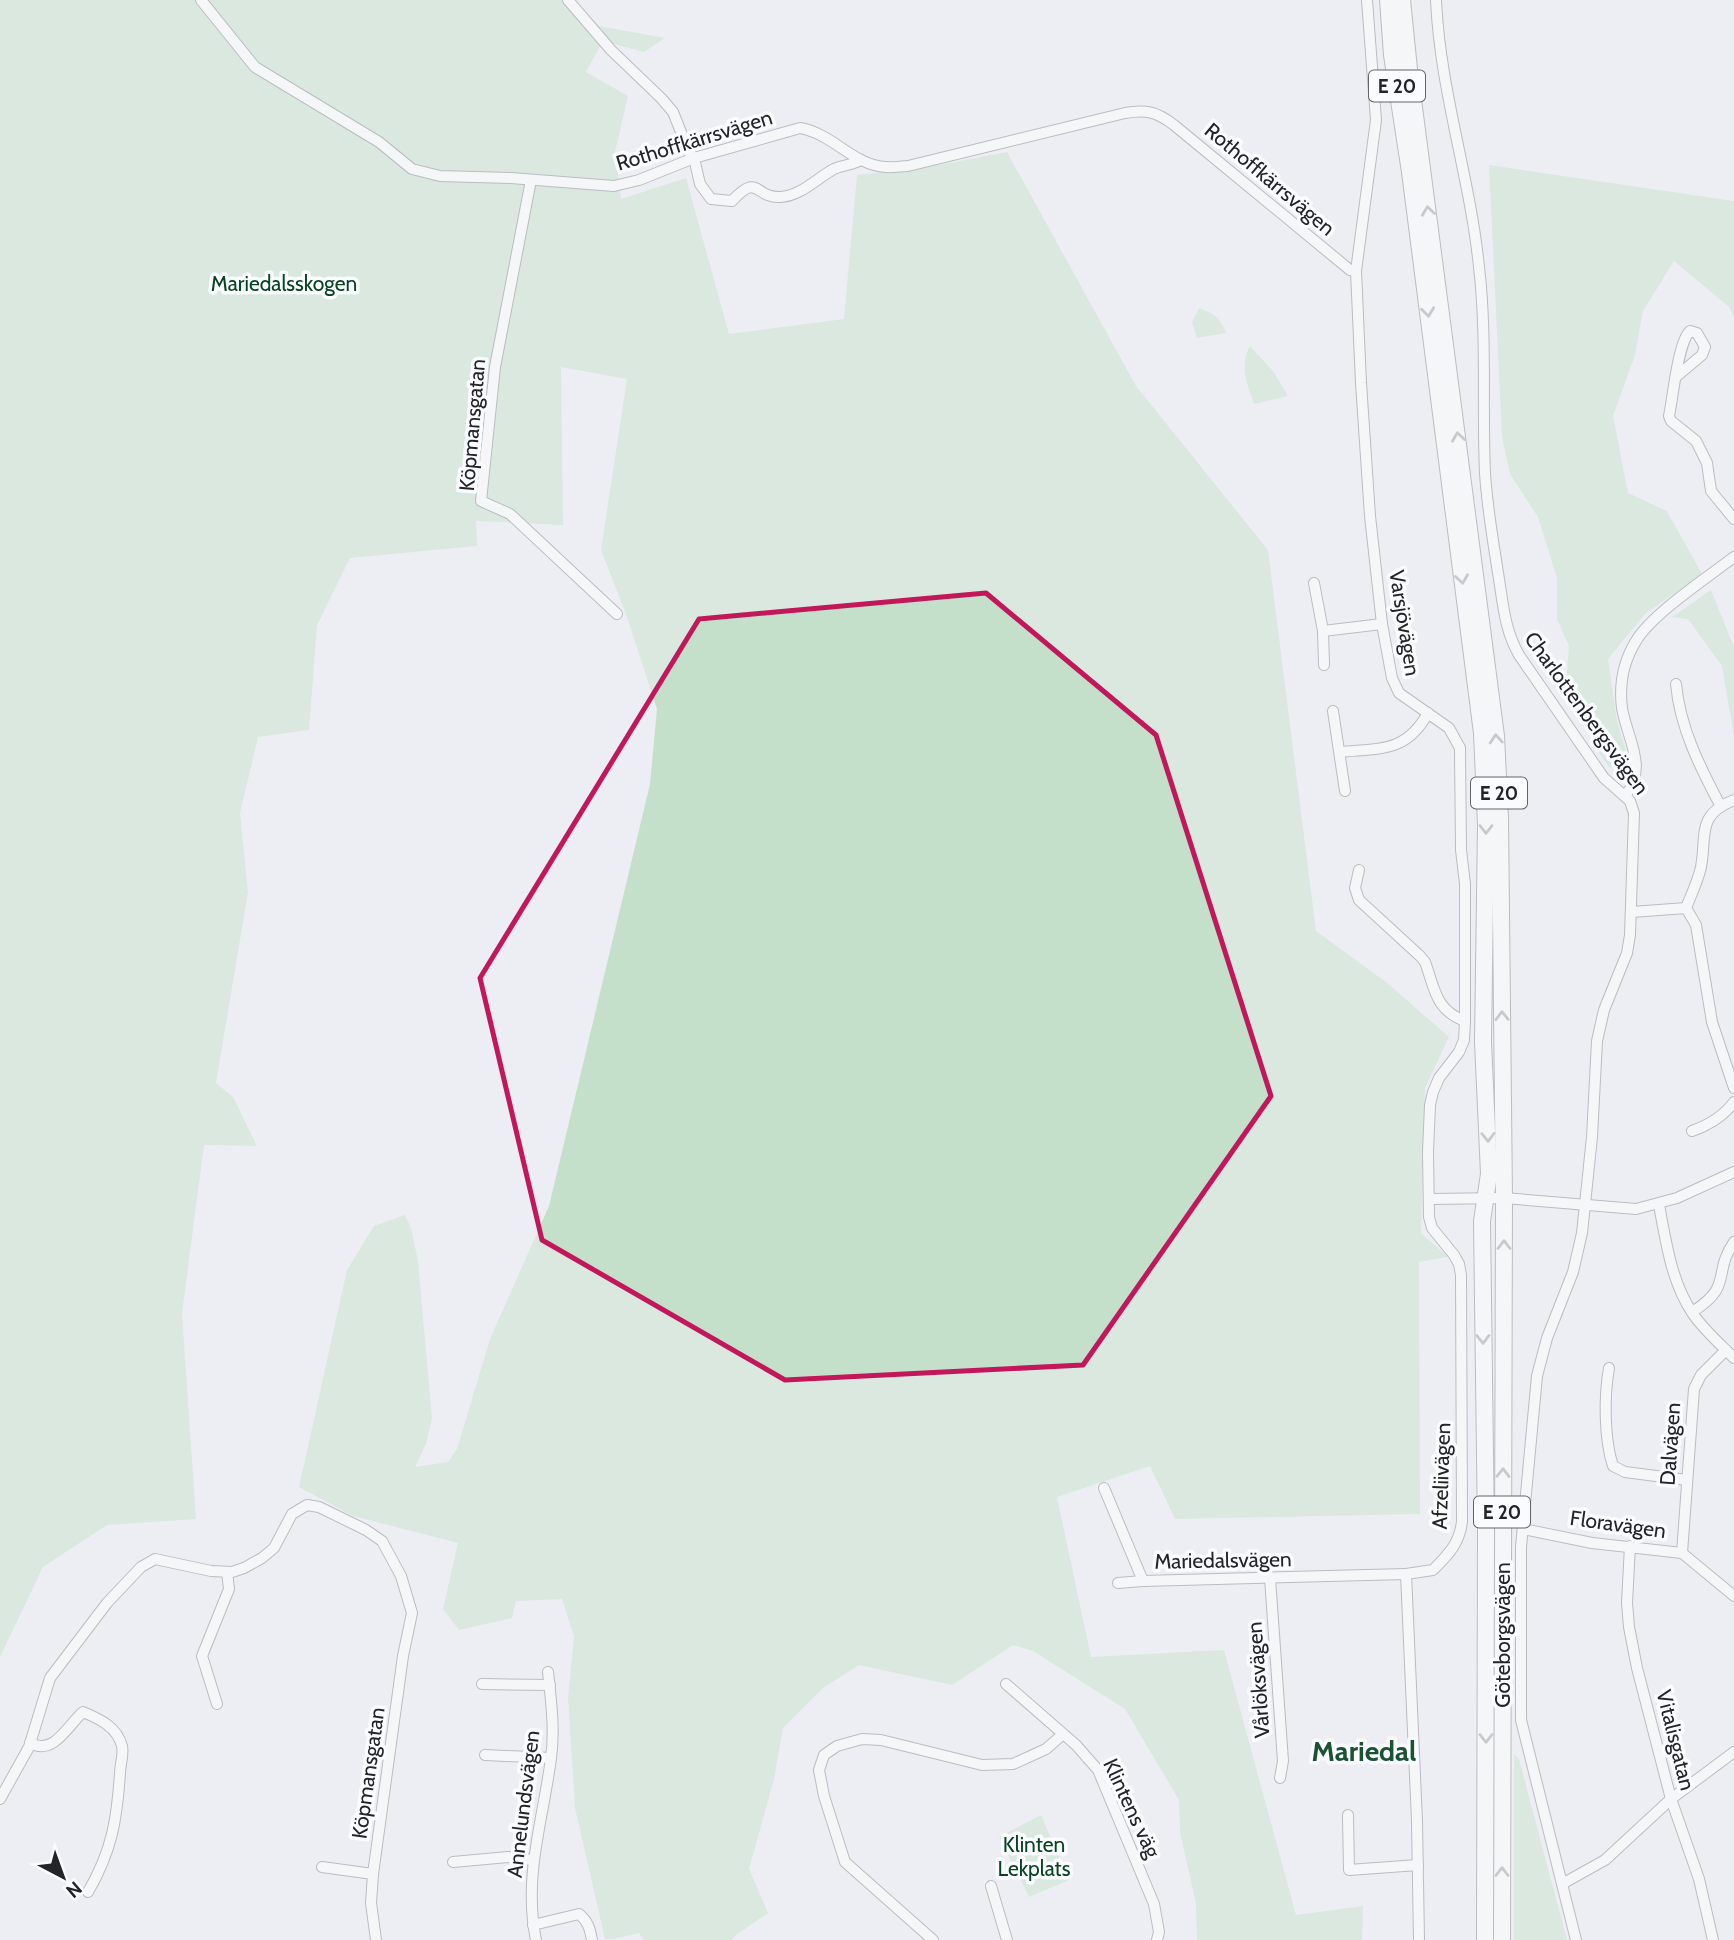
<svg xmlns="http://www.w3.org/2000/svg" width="1734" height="1940" viewBox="0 0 1734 1940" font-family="Cabin,sans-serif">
	<rect width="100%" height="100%" fill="#eceef3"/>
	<!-- green -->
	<g fill="#c4e0ca">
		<polygon points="0,0 574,0 599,26 665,38 644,52 603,41 586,72 628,96 615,152 621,199 686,178 729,334 844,319 857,175 928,167 1007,152 1136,386 1268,550 1316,931 1386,982 1449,1037 1425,1088 1421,1233 1448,1257 1419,1262 1420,1514 1175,1519 1150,1466 1057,1497 1091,1657 1224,1650 1296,1915 1363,1906 1362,1940 1197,1940 1196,1903 1180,1833 1179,1800 1125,1709 1033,1651 1013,1645 952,1685 859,1665 823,1688 783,1728 774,1779 749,1869 768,1913 736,1935 732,1940 644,1940 639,1933 613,1939 605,1939 575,1808 568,1697 574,1636 562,1599 516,1601 512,1618 459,1630 443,1609 458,1543 353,1516 299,1487 347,1270 374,1226 405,1215 411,1228 418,1261 432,1418 426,1444 415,1467 448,1462 457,1449 490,1339 549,1206 650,784 657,709 626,614 601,550 627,379 561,367 563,525 476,521 477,546 350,558 317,625 309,730 258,737 240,813 248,892 216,1083 233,1097 257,1146 204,1145 182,1314 196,1519 107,1525 43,1567 0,1657"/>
		<polygon points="1489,165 1734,201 1734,319 1729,307 1674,261 1643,311 1635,355 1613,416 1628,493 1667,511 1702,574 1645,614 1608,659 1617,721 1627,754 1628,764 1617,767 1609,767 1601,756 1586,719 1566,684 1569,646 1557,619 1557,578 1538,517 1510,474 1502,437"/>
		<path d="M1199 308C1213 312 1221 319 1226 333L1197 338 1192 322Z"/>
		<path d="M1250 346 1273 371 1288 396 1254 404C1247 384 1239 365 1250 346Z"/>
		<polygon points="1711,590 1734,647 1734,737 1722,666 1688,619 1672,617"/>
		<polygon points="1514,1754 1519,1759 1567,1940 1514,1940"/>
		<polygon points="1041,1815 1069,1880 1029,1897 999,1837"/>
	</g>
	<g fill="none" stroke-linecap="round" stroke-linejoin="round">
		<defs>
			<g id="minor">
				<path d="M201 0 255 67 379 142 412 169 440 176 511 178 614 186 639 180 694 158 800 128C834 134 852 165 886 167 893 168 901 166 908 166L1125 113C1146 109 1157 112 1174 125L1350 270 1356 271"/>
				<path d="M568 0 611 50 661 98 673 112 689 152 694 158 700 184 711 199 732 201C759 172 754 198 780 197 801 196 817 178 834 169 843 165 852 165 861 160"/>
				<path d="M1367 0 1376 120 1356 271 1361 383 1370 516 1382 624 1392 678 1399 693 1449 728 1460 748 1461 850 1465 884V1021L1464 1040 1459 1052 1439 1078 1433 1092 1430 1105 1428 1152 1429 1217 1432 1228 1454 1255 1459 1264 1461 1275 1462 1521C1460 1543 1448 1555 1433 1570L1406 1574 1417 1821 1419 1940"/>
				<path d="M1436 0C1440 91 1470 177 1479 267 1487 335 1482 405 1485 473 1487 507 1493 540 1498 573 1503 602 1504 629 1519 655L1604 778 1630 801 1634 813 1630 935 1627 953 1604 1010 1597 1041 1592 1137 1582 1233 1573 1272 1547 1338 1537 1376 1521 1547V1720L1576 1940"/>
				<polyline points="531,180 495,367 481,501 510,514 617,614"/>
				<path d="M1677 376 1702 355 1705 347 1697 333 1690 331C1678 342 1673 397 1669 416L1671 421 1696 441 1707 463 1711 491 1734 519"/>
				<polyline points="1314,583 1323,631 1324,665"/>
				<polyline points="1323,631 1382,624"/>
				<path d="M1676 684C1680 728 1700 767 1720 805"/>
				<polyline points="1333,711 1345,791"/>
				<path d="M1340 752C1380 748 1406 753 1428 713"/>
				<path d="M1626 795C1648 766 1627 739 1622 708 1619 684 1623 662 1636 641 1652 614 1708 577 1734 557"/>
				<path d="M1359 870 1355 888 1359 900 1420 956 1425 962C1435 989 1435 1010 1465 1021"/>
				<polyline points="1686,908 1696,925 1712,1022 1734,1088"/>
				<path d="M1686 908C1691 895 1698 881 1701 867 1707 835 1696 815 1734 800"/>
				<polyline points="1632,912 1686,908"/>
				<path d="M1692 1131C1709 1125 1723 1117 1734 1102"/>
				<polyline points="1430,1199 1504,1198 1636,1209 1677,1198 1734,1172"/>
				<path d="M1659 1205C1666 1241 1671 1282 1693 1314 1704 1330 1720 1344 1734 1358"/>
				<path d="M1692 1312C1734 1286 1712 1274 1734 1242"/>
				<path d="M1609 1368C1604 1396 1604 1439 1613 1466L1625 1472 1687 1480"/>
				<polyline points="1104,1488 1143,1581 1406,1574"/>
				<polyline points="1523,1529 1592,1543 1682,1553 1734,1596"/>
				<polyline points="1630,1546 1627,1603 1629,1627 1637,1668 1671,1799 1699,1879 1713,1940"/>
				<polyline points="1682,1553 1694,1389 1701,1375 1726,1350"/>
				<polyline points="1270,1578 1283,1761 1280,1778"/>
				<polyline points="1118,1583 1143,1581"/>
				<polyline points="482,1684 550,1685"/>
				<polyline points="1006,1684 1076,1745 1098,1770 1154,1904 1159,1932 1157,1940"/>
				<polyline points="217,1704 202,1656 229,1589 227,1572"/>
				<path d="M30 1743C54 1756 67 1726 83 1712 100 1719 117 1727 122 1746 124 1754 120 1765 120 1773 117 1819 112 1851 88 1892"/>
				<polyline points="485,1755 551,1758"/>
				<polyline points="0,1799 29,1747 50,1678 107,1603 141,1567 155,1559 211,1571 232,1572 244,1568 262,1558 274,1548 292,1514 307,1505 319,1507 366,1530 382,1541 401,1576 412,1613 403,1656 373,1874 371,1903 376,1940"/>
				<polyline points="1348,1815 1349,1870 1418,1865"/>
				<polyline points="453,1862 508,1857 532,1860"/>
				<polyline points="322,1867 373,1874"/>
				<polyline points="1562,1884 1605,1860 1671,1799 1734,1752"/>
				<polyline points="991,1886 1007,1940"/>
				<path d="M533 1925 579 1914C588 1921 590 1929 592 1940"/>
				<path d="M536 1940C523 1876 543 1821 551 1758 555 1730 551 1700 548 1672"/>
				<polyline points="933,1940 845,1862 824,1796 819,1770 824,1755 837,1746 862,1739 881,1740 982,1765 1013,1764 1046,1749 1062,1735"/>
			</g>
			<g id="highway">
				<polyline points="1388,0 1392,55 1410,172 1482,733 1486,825 1483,1042 1489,1174 1482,1221 1486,1532 1485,1940"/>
				<polyline points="1402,0 1409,69 1496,736 1500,818 1504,1198 1502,1940"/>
			</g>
		</defs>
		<!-- minor casing -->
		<use href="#minor" stroke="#7d7f84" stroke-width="12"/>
		<!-- highway casing -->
		<use href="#highway" stroke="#7d7f84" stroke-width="18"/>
		<!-- minor -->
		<use href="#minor" stroke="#fff" stroke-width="10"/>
		<!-- highway -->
		<use href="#highway" stroke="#fff" stroke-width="16"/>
	</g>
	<!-- one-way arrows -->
	<defs><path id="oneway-chevron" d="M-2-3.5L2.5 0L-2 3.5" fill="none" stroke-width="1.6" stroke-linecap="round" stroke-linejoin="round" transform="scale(1.75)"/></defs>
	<g stroke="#9c9c9d">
		<use href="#oneway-chevron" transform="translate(1428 211) rotate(-98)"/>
		<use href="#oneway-chevron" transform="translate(1428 312) rotate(83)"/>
		<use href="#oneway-chevron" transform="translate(1458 437) rotate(-98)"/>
		<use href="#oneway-chevron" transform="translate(1462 579) rotate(82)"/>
		<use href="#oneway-chevron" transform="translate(1496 739) rotate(-94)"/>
		<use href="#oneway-chevron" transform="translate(1486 829) rotate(90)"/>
		<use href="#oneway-chevron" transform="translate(1502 1016) rotate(-91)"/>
		<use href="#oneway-chevron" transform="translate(1488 1137) rotate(89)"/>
		<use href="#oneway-chevron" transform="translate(1504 1245) rotate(-90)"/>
		<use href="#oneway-chevron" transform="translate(1483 1339) rotate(89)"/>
		<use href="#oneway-chevron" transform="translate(1503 1473) rotate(-89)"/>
		<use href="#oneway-chevron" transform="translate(1486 1738) rotate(90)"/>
		<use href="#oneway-chevron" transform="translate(1502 1872) rotate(-90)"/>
	</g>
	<!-- marked area -->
	<path d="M0 0H1734V1940H0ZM986 593 1156 735 1271 1096 1083 1365 785 1380 542 1240 480 978 699 619Z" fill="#eceef3" fill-opacity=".55" fill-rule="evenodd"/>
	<path fill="none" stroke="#c2185b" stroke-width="5" stroke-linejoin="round" d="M986 593 1156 735 1271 1096 1083 1365 785 1380 542 1240 480 978 699 619Z"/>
	<g text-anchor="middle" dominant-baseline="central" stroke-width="7" stroke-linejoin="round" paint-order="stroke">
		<!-- shield labels -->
		<g fill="#fafbfe" stroke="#646467" stroke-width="2">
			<rect x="1369" y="70.5" width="56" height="31" rx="5"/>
			<rect x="1471" y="777.5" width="56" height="31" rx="5"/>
			<rect x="1474" y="1496.5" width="56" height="31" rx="5"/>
		</g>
		<g font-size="19" font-weight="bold" fill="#232426">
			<text x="1397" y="86">E 20</text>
			<text x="1499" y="793">E 20</text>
			<text x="1502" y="1512">E 20</text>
		</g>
		<!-- street labels -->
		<g font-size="21" fill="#232426" stroke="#fafbfe">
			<text transform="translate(694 140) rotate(-17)">Rothoffkärrsvägen</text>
			<text transform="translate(1270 179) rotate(40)">Rothoffkärrsvägen</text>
			<text transform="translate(472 425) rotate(-85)">Köpmansgatan</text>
			<text transform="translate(1405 623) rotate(81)">Varsjövägen</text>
			<text transform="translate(1587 713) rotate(54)">Charlottenbergsvägen</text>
			<text transform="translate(1670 1444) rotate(-86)">Dalvägen</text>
			<text transform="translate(1441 1476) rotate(-88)">Afzeliivägen</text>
			<text transform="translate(1618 1524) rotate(8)">Floravägen</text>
			<text transform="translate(1223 1560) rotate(-1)">Mariedalsvägen</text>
			<text transform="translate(1502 1635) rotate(-90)">Göteborgsvägen</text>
			<text transform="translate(1258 1680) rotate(-94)">Vårlöksvägen</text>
			<text transform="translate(1676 1740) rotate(76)">Vitalisgatan</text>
			<text transform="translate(368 1773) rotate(-82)">Köpmansgatan</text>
			<text transform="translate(523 1804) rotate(-83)">Annelundsvägen</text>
			<text transform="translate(1132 1808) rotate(65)">Klintens väg</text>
		</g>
		<!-- park labels -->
		<g font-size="21" fill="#07431f" stroke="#fafbfe">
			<text x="284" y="283">Mariedalsskogen</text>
			<text x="1034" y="1844">Klinten<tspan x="1034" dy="24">Lekplats</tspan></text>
		</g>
		<!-- district labels -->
		<g font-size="28" font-weight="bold" fill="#1a5232" stroke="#fafbfe">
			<text x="1364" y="1751">Mariedal</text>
		</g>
	</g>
	<!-- north arrow -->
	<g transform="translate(63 1877) rotate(139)" stroke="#fafbfe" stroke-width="5" paint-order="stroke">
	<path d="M0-5L12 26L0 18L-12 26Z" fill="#232426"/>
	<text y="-10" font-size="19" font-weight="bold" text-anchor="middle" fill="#232426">N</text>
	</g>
</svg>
